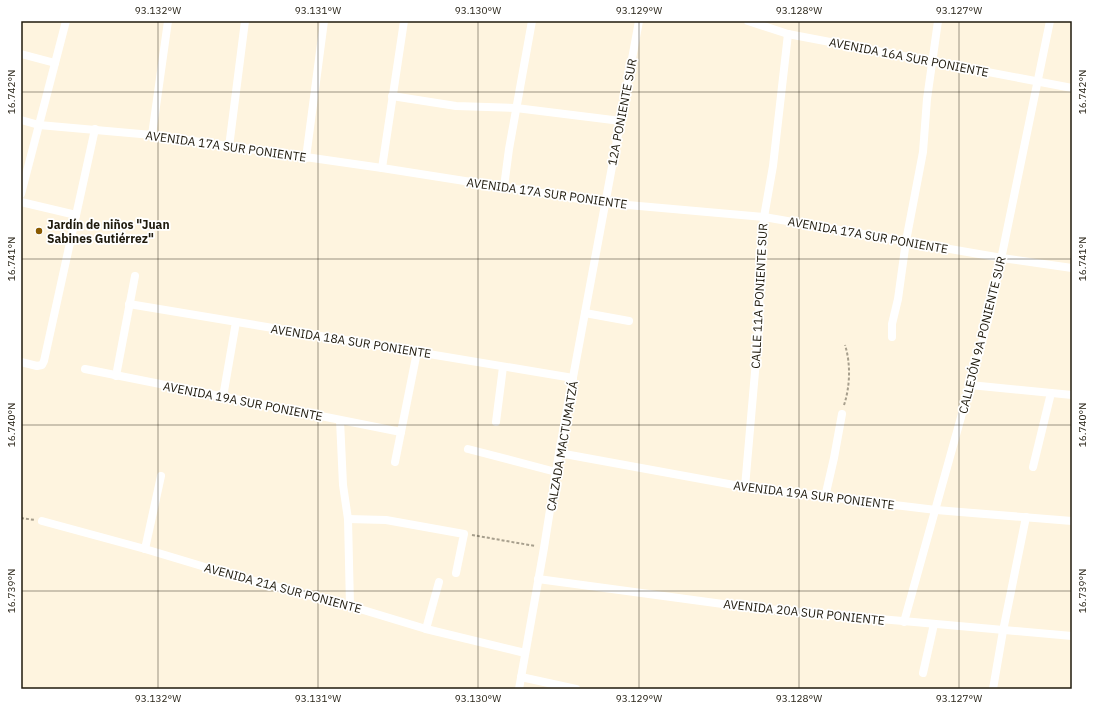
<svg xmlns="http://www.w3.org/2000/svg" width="1093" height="710" viewBox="0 0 1093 710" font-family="'IBM Plex Sans',sans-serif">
	<rect width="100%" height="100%" fill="#fef4df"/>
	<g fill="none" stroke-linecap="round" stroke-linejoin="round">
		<!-- path -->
		<g stroke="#a79f8d" stroke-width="2" stroke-dasharray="3 2" stroke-linecap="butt">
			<path d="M844 405C850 387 851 364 845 345"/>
			<polyline points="21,518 35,520"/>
			<polyline points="472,535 535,546"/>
		</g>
		<!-- street -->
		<g stroke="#fff" stroke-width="8">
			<polyline points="748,21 788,34 1072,88"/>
			<polyline points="21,54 55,63"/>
			<polyline points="392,96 456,106 516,108 621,121"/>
			<polyline points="21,120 39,125 152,135 382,168 605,203 764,217 1002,258 1072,268"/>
			<polyline points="152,135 168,21"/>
			<polyline points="229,147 245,21"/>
			<polyline points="306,158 324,21"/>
			<polyline points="382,168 404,21"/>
			<polyline points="504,187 509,149 532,21"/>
			<polyline points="21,194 66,21"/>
			<polyline points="21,202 76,215"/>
			<polyline points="129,304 573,378"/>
			<polyline points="585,313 629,321"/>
			<polyline points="892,337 892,324 898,299 906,241 923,152 927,99 938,21"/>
			<polyline points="21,362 37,366 42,365 44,361 95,129"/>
			<polyline points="85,369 401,432"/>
			<polyline points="116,376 135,276"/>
			<polyline points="970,385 1072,395"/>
			<polyline points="223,397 236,322"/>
			<polyline points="340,420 343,485 348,519 350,606"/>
			<polyline points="496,422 503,367"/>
			<polyline points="468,449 556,472"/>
			<polyline points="559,453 745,487 936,510 1072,521"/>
			<polyline points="395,462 417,352"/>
			<polyline points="1033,467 1051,393"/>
			<polyline points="745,487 759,326 760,261 764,217 773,166 788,34"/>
			<polyline points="825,497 834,458 842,414"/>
			<polyline points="348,519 386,520 464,534 456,573"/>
			<polyline points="42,521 145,549 235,576 350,606 426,629 525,653"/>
			<polyline points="145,549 161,476"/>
			<polyline points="538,579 745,607 1072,636"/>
			<polyline points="904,622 990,313 1050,21"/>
			<polyline points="426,629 439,582"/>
			<polyline points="923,673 934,624"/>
			<polyline points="521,677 576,689"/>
			<polyline points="519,689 544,548 559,453 639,21"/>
			<polyline points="993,689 1003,631 1026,517"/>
		</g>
	</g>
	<!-- ticks -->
	<path fill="none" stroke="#1f1a0d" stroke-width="1" stroke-opacity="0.45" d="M158 21V689M318 21V689M478 21V689M639 21V689M799 21V689M959 21V689M21 92H1072M21 259H1072M21 425H1072M21 591H1072"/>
	<!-- markers -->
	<circle fill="#895a00" stroke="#fff" stroke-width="1.5" cx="39" cy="231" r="4"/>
	<g text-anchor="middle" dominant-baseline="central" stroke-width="3.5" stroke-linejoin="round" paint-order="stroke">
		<!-- street labels -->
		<g font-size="12" fill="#1f1a0d" stroke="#fff">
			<text transform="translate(909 57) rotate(11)">AVENIDA 16A SUR PONIENTE</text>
			<text transform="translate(622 112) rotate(-79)">12A PONIENTE SUR</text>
			<text transform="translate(226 146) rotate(8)">AVENIDA 17A SUR PONIENTE</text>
			<text transform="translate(547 193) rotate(8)">AVENIDA 17A SUR PONIENTE</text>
			<text transform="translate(868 235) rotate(10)">AVENIDA 17A SUR PONIENTE</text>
			<text transform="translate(759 296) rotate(-87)">CALLE 11A PONIENTE SUR</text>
			<text transform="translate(982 335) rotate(-76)">CALLEJÓN 9A PONIENTE SUR</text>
			<text transform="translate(351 341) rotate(9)">AVENIDA 18A SUR PONIENTE</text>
			<text transform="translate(243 401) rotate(11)">AVENIDA 19A SUR PONIENTE</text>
			<text transform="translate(562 446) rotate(-80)">CALZADA MACTUMATZÁ</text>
			<text transform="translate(814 495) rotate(7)">AVENIDA 19A SUR PONIENTE</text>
			<text transform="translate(283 588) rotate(15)">AVENIDA 21A SUR PONIENTE</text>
			<text transform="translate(804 612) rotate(6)">AVENIDA 20A SUR PONIENTE</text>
		</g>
		<!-- poi labels -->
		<g font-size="12" font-weight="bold" fill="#1f1a0d" stroke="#fff" text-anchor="start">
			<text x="47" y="224">Jardín de niños "Juan<tspan x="47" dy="14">Sabines Gutiérrez"</tspan></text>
		</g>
	</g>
	<!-- border -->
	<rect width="1093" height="710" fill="none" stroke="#ffffff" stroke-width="44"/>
	<rect x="22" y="22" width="1049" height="666" fill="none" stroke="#1f1a0d" stroke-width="1.5"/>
	<g font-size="10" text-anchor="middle" fill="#1f1a0d">
		<text x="158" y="14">93.132°W</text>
		<text x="318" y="14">93.131°W</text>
		<text x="478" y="14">93.130°W</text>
		<text x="639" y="14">93.129°W</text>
		<text x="799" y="14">93.128°W</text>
		<text x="959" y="14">93.127°W</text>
		<text transform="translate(11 92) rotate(-90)" y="4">16.742°N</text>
		<text transform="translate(1082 92) rotate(-90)" y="4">16.742°N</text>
		<text transform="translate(11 259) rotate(-90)" y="4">16.741°N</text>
		<text transform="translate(1082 259) rotate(-90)" y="4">16.741°N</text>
		<text transform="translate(11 425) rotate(-90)" y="4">16.740°N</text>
		<text transform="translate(1082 425) rotate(-90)" y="4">16.740°N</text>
		<text transform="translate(11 591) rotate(-90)" y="4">16.739°N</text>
		<text transform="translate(1082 591) rotate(-90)" y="4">16.739°N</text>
		<text x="158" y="702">93.132°W</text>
		<text x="318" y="702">93.131°W</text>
		<text x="478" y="702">93.130°W</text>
		<text x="639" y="702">93.129°W</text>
		<text x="799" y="702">93.128°W</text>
		<text x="959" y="702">93.127°W</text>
	</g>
</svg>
